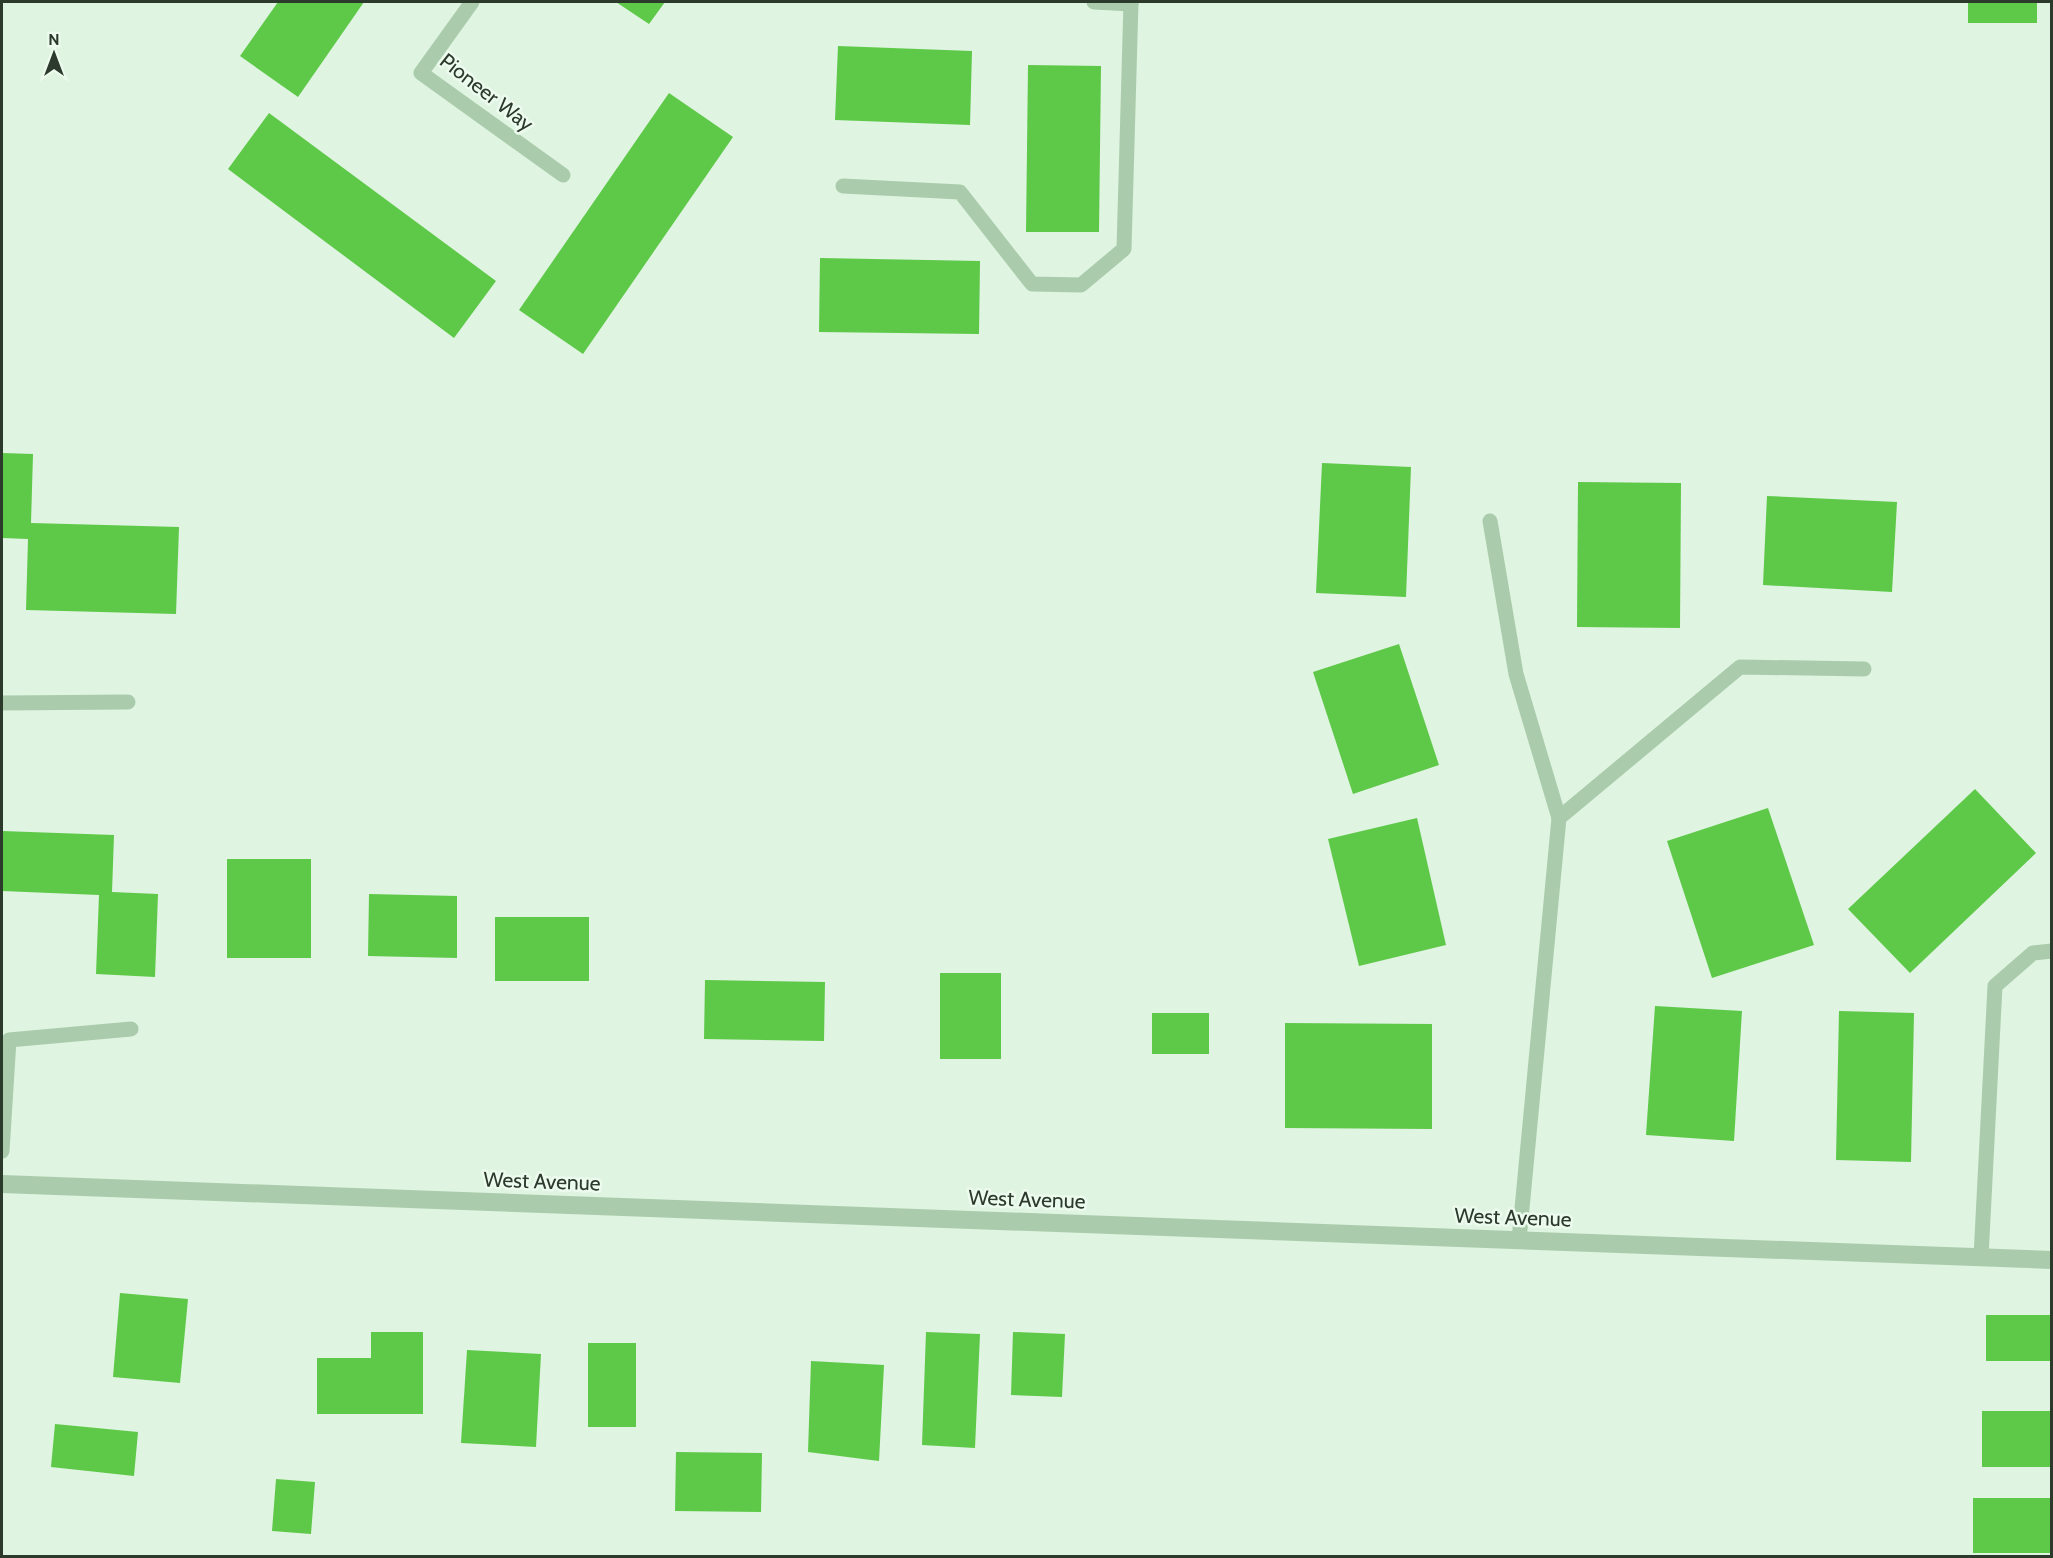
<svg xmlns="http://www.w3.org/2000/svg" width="2053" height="1558" viewBox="0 0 2053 1558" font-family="Cabin,sans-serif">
	<rect width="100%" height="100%" fill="#dff4e1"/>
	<!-- building -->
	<g fill="#5ec948">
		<polygon points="278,2 364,2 298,97 240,56"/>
		<polygon points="616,2 665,2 649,24"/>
		<rect x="1968" y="2" width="69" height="21"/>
		<polygon points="838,46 972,51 970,125 835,120"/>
		<polygon points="1028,65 1101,66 1099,232 1026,232"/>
		<polygon points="669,93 733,137 583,354 519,310"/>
		<polygon points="269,113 496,281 454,338 228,169"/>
		<polygon points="820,258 980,261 979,334 819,332"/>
		<polygon points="2,453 33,454 31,523 179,527 176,614 26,610 28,539 2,538"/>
		<polygon points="1322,463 1411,467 1406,597 1316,593"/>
		<polygon points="1578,482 1681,483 1680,628 1577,627"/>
		<polygon points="1767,496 1897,502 1892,592 1763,585"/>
		<polygon points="1399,644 1439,765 1353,794 1313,672"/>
		<polygon points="1975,789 2036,853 1910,973 1848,909"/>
		<polygon points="1768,808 1814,945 1712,978 1667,841"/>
		<polygon points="1417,818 1446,945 1359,966 1328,839"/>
		<polygon points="2,831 114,835 112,892 158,894 155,977 96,974 99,895 2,891"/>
		<rect x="227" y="859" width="84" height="99"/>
		<polygon points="369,894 457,896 457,958 368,956"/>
		<rect x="495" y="917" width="94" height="64"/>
		<rect x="940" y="973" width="61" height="86"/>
		<polygon points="705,980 825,982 824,1041 704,1039"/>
		<polygon points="1655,1006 1742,1011 1734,1141 1646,1135"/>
		<polygon points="1839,1011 1914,1013 1911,1162 1836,1160"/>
		<rect x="1152" y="1013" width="57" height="41"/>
		<polygon points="1285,1023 1432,1024 1432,1129 1285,1128"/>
		<polygon points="120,1293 188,1299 180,1383 113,1377"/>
		<rect x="1986" y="1315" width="66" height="46"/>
		<polygon points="371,1332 423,1332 423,1414 317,1414 317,1358 371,1358"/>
		<polygon points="926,1332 980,1334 975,1448 922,1445"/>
		<polygon points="1013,1332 1065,1334 1062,1397 1011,1395"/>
		<rect x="588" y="1343" width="48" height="84"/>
		<polygon points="467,1350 541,1354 536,1447 461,1443"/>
		<polygon points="811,1361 884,1365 879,1461 808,1452"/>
		<rect x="1982" y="1411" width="70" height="56"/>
		<polygon points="55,1424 138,1432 134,1476 51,1467"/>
		<polygon points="676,1452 762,1453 761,1512 675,1511"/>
		<polygon points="276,1479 315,1482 311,1534 272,1531"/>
		<rect x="1973" y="1498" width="79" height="55"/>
	</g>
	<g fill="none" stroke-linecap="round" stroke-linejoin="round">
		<!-- lane -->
		<g stroke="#aaccac" stroke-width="15">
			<polyline points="472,2 421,73 563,175"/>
			<polyline points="1094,2 1131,4"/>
			<polyline points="843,186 960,192 1032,284 1081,285 1124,249 1131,2"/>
			<polyline points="1490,521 1516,674 1559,818"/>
			<polyline points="2,703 128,702"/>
			<polyline points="2,1151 9,1040 131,1029"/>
			<polyline points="1519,1240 1559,818 1740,667 1864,669"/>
			<polyline points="1981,1257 1995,986 2033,953 2052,951"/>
		</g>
		<!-- street -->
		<polyline stroke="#aaccac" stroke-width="18" points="2,1184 2052,1260"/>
	</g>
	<g text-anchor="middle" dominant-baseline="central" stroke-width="5" stroke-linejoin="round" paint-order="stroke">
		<!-- street labels -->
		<g font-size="21" fill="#2b3a2a" stroke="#ecfbee">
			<text transform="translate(487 92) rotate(38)">Pioneer Way</text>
			<text transform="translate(542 1181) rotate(2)">West Avenue</text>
			<text transform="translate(1027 1199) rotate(2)">West Avenue</text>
			<text transform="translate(1513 1217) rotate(2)">West Avenue</text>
		</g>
	</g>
	<!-- border -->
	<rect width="2053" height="1558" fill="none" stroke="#2b3a2a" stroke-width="6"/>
	<!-- north arrow -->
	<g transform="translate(54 54)" stroke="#ecfbee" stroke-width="4.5" paint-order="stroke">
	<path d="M0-4.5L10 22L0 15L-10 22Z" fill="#2b3a2a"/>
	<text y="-9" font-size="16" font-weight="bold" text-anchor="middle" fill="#2b3a2a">N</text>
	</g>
</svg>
